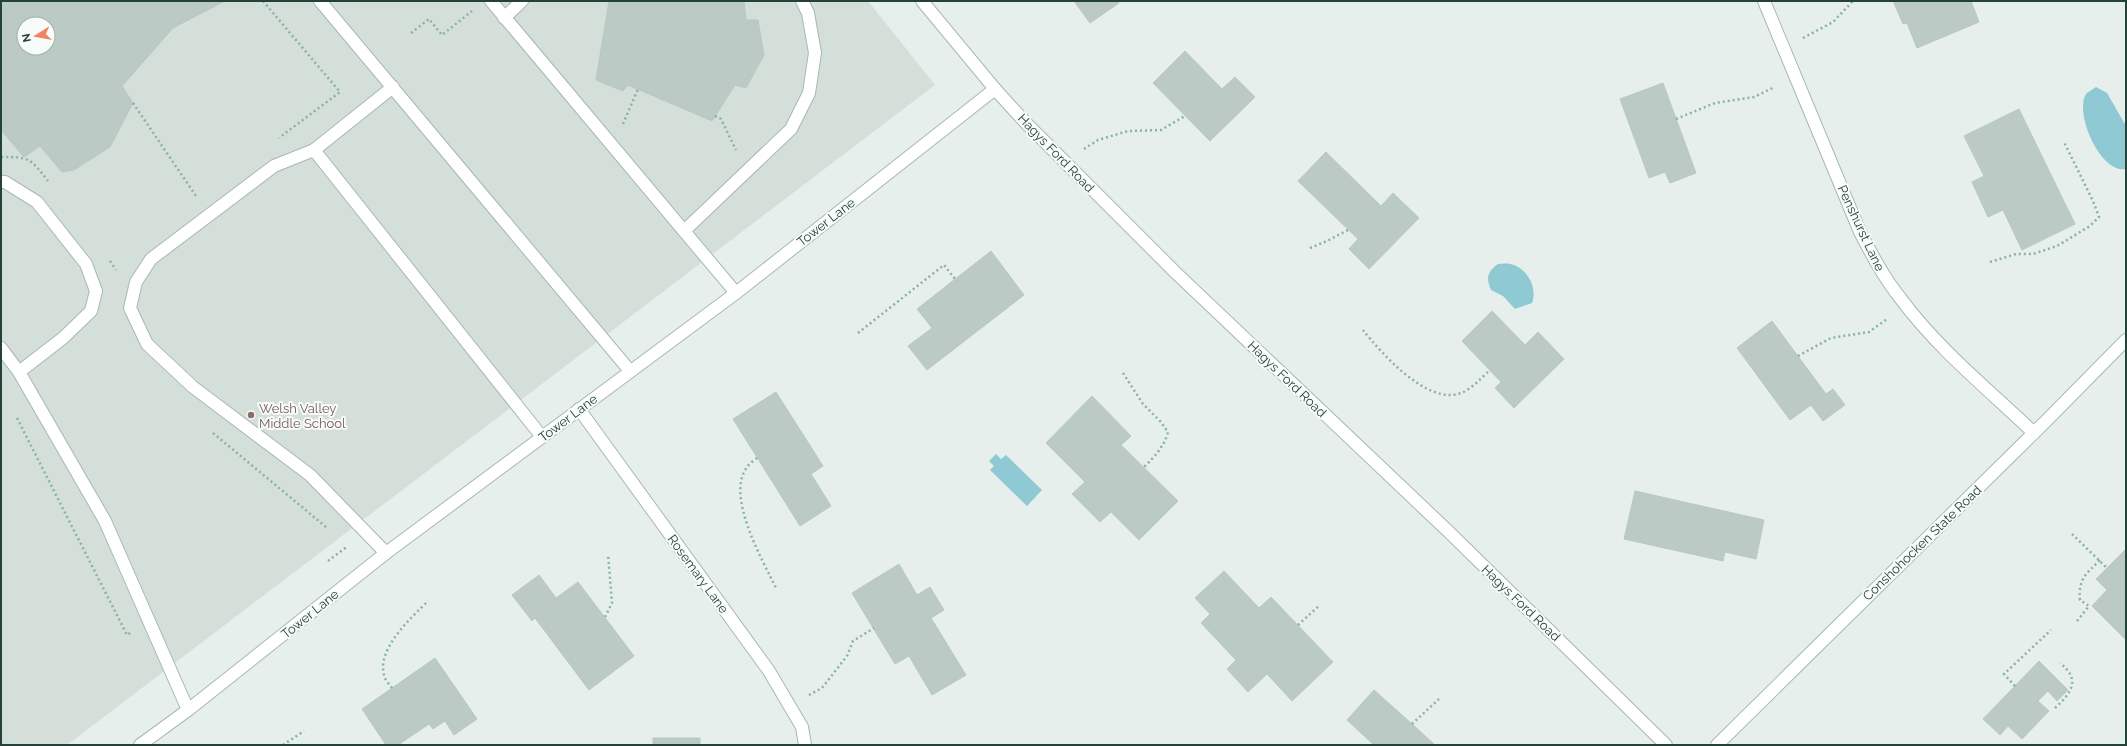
<svg xmlns="http://www.w3.org/2000/svg" width="2127" height="746" viewBox="0 0 2127 746" font-family="Raleway,sans-serif">
	<rect width="100%" height="100%" fill="#e6efeb"/>
	<!-- built -->
	<path fill="#d4dfda" fill-rule="evenodd" d="M1 1H868L935 85 67 745H1ZM24 24H48V48H24Z"/>
	<!-- water -->
	<g fill="#8ec9d4">
		<path d="M2096 87 2107 93 2126 126V169C2101 174 2074 114 2086 94 2088 92 2093 89 2096 87Z"/>
		<path d="M1498 264C1501 264 1507 263 1510 264 1527 267 1538 288 1532 303L1515 309 1503 296 1491 290C1486 278 1487 272 1498 264Z"/>
		<polygon points="996,454 1001,459 1006,455 1042,490 1027,506 990,470 994,466 989,461"/>
	</g>
	<!-- building -->
	<g fill="#bbcac4" stroke="#b8c9c2" fill-rule="evenodd">
		<path d="M1 1H225L173 28 122 86 133 103 110 147 74 170 62 172 40 146 24 157 1 130ZM24 24H48V48H24Z"/>
		<polygon points="609,1 744,1 746,20 758,20 764,55 746,88 735,85 712,121 628,85 623,91 596,80"/>
		<polygon points="1074,1 1117,1 1119,3 1090,23"/>
		<polygon points="1893,1 1971,1 1979,22 1917,48 1907,23 1903,24"/>
		<polygon points="1185,51 1222,89 1235,77 1255,97 1210,141 1153,83"/>
		<polygon points="1663,83 1696,173 1670,183 1665,172 1649,178 1620,99"/>
		<polygon points="2019,109 2075,224 2022,250 2003,210 1988,217 1972,182 1984,176 1964,136"/>
		<polygon points="1326,152 1381,206 1393,193 1419,218 1369,269 1349,249 1358,239 1298,181"/>
		<polygon points="991,251 1024,295 927,370 908,346 932,328 917,309"/>
		<polygon points="1492,311 1525,345 1538,332 1564,359 1514,408 1495,388 1501,382 1462,341"/>
		<polygon points="1772,321 1826,394 1833,389 1845,405 1823,421 1811,405 1790,420 1737,348"/>
		<polygon points="776,392 823,466 811,474 831,506 800,526 733,419"/>
		<polygon points="1092,396 1131,436 1121,445 1178,501 1139,540 1111,512 1100,522 1072,494 1085,482 1046,443"/>
		<polygon points="1635,491 1764,520 1756,559 1725,552 1723,561 1624,539"/>
		<polygon points="2126,549 2126,640 2092,606 2107,590 2096,579"/>
		<polygon points="899,564 917,595 930,587 944,610 931,618 966,675 932,695 909,656 895,664 852,593"/>
		<polygon points="1224,571 1259,608 1271,597 1333,662 1292,701 1267,674 1248,692 1227,669 1236,660 1201,623 1210,614 1195,598"/>
		<polygon points="539,575 556,598 578,582 634,656 589,690 535,618 532,621 512,595"/>
		<polygon points="435,658 477,719 454,735 445,721 433,729 429,724 398,745 386,745 362,709"/>
		<polygon points="2039,661 2068,690 2057,701 2048,691 2038,701 2049,711 2022,739 2008,726 2000,735 1983,719"/>
		<polygon points="1374,690 1412,724 1435,745 1374,745 1347,720"/>
		<rect x="653" y="738" width="47" height="7"/>
	</g>
	<g fill="none" stroke-linecap="round" stroke-linejoin="round">
		<defs>
			<g id="service">
				<polyline points="320,1 630,371"/>
				<polyline points="491,1 736,293"/>
				<polyline points="504,18 522,1"/>
				<polyline points="393,87 314,150 542,437"/>
				<polyline points="314,150 274,166 151,259 136,282 130,308 147,344 193,387 310,475 386,553"/>
				<polyline points="1,182 5,182 37,202 86,264 96,291 91,311 63,338 19,372 1,348"/>
				<polyline points="684,231 791,129 809,93 815,53 808,13 802,1"/>
				<polyline points="19,372 105,521 188,710"/>
			</g>
			<g id="minor">
				<path d="M1764 1 1860 232C1872 255 1884 278 1901 299 1938 349 1989 390 2034 433"/>
				<polyline points="579,409 769,671 802,727 805,745"/>
				<polyline points="140,745 188,710 386,553 736,293 995,89"/>
			</g>
			<polyline id="tertiary" points="922,1 995,89 1025,122 1176,273 1450,533 1666,745"/>
			<polyline id="secondary" points="1717,745 2047,420 2126,340"/>
		</defs>
		<!-- service casing -->
		<use href="#service" stroke="#a8b8b2" stroke-width="14"/>
		<!-- minor casing -->
		<use href="#minor" stroke="#a8b8b2" stroke-width="14"/>
		<!-- tertiary casing -->
		<use href="#tertiary" stroke="#a8b8b2" stroke-width="14"/>
		<!-- secondary casing -->
		<use href="#secondary" stroke="#a4bbb3" stroke-width="14"/>
		<!-- path -->
		<g stroke="#86b3a5" stroke-width="2.5" stroke-dasharray="2 3" stroke-linecap="butt">
			<polyline points="263,1 340,92 279,138"/>
			<polyline points="411,33 429,19 442,35 472,11"/>
			<polyline points="1803,38 1833,22 1853,1"/>
			<polyline points="133,103 196,196"/>
			<polyline points="715,116 721,119 736,150"/>
			<polyline points="1676,119 1715,103 1754,97 1775,87"/>
			<polyline points="623,124 638,89"/>
			<polyline points="1084,149 1098,140 1128,131 1161,130 1185,116"/>
			<path d="M1 157C30 157 30 158 48 181"/>
			<polyline points="1310,248 1327,241 1348,230"/>
			<polyline points="110,261 116,270"/>
			<polyline points="1990,262 2016,254 2033,254 2057,246 2090,226 2099,217 2093,201 2064,142"/>
			<path d="M1363 330C1381 353 1428 406 1461 393 1472 389 1482 377 1490 370"/>
			<polyline points="858,333 944,265 955,279"/>
			<polyline points="1798,356 1831,338 1869,332 1887,319"/>
			<path d="M1123 373 1143 404 1160 421 1168 432C1164 447 1155 456 1144 467"/>
			<polyline points="17,418 127,635 130,633"/>
			<polyline points="213,433 326,527"/>
			<path d="M757 458C754 460 750 463 748 466 724 494 763 561 776 588"/>
			<polyline points="2072,534 2107,568"/>
			<polyline points="328,561 348,546"/>
			<polyline points="605,617 612,603 608,554"/>
			<path d="M2077 621 2089 606 2080 600C2078 579 2086 574 2100 560"/>
			<polyline points="1298,625 1320,605"/>
			<polyline points="2015,686 2004,674 2051,630"/>
			<path d="M392 688C390 685 386 681 385 678 374 651 411 618 428 601"/>
			<polyline points="809,695 822,688 847,656 853,641 874,628"/>
			<path d="M2055 708C2072 692 2081 680 2060 663"/>
			<polyline points="1412,724 1439,699"/>
			<polyline points="283,745 304,731"/>
		</g>
		<!-- service -->
		<use href="#service" stroke="#fff" stroke-width="12"/>
		<!-- minor -->
		<use href="#minor" stroke="#fff" stroke-width="12"/>
		<!-- tertiary -->
		<use href="#tertiary" stroke="#fff" stroke-width="12"/>
		<!-- secondary -->
		<use href="#secondary" stroke="#fff" stroke-width="12"/>
	</g>
	<!-- markers -->
	<circle fill="#8d6e63" stroke="#f7fbf9" stroke-width="1.5" cx="251" cy="415" r="4"/>
	<g text-anchor="middle" dominant-baseline="central" stroke-width="4" stroke-linejoin="round" paint-order="stroke">
		<!-- street labels -->
		<g font-size="13" fill="#24423a" stroke="#f7fbf9">
			<text transform="translate(1056 153) rotate(46)">Hagys Ford Road</text>
			<text transform="translate(826 222) rotate(-38)">Tower Lane</text>
			<text transform="translate(1861 228) rotate(65)">Penshurst Lane</text>
			<text transform="translate(1287 379) rotate(44)">Hagys Ford Road</text>
			<text transform="translate(568 418) rotate(-37)">Tower Lane</text>
			<text transform="translate(1922 543) rotate(-44)">Conshohocken State Road</text>
			<text transform="translate(698 574) rotate(54)">Rosemary Lane</text>
			<text transform="translate(1521 603) rotate(44)">Hagys Ford Road</text>
			<text transform="translate(310 614) rotate(-39)">Tower Lane</text>
		</g>
		<!-- education labels -->
		<g font-size="13" fill="#785e54" stroke="#f7fbf9" text-anchor="start">
			<text x="259" y="408">Welsh Valley<tspan x="259" dy="15">Middle School</tspan></text>
		</g>
	</g>
	<!-- border -->
	<rect width="2127" height="746" fill="none" stroke="#24423a" stroke-width="4"/>
	<!-- north arrow -->
	<g transform="translate(36 36) rotate(259)"><circle r="19" fill="#f7fbf9" stroke="#a3b1ad"/>
	<path d="M0-3L7 15L0 10L-7 15Z" fill="#f4845f"/>
	<text y="-6" font-size="11" font-weight="bold" text-anchor="middle" fill="#24423a">N</text>
	</g>
</svg>
